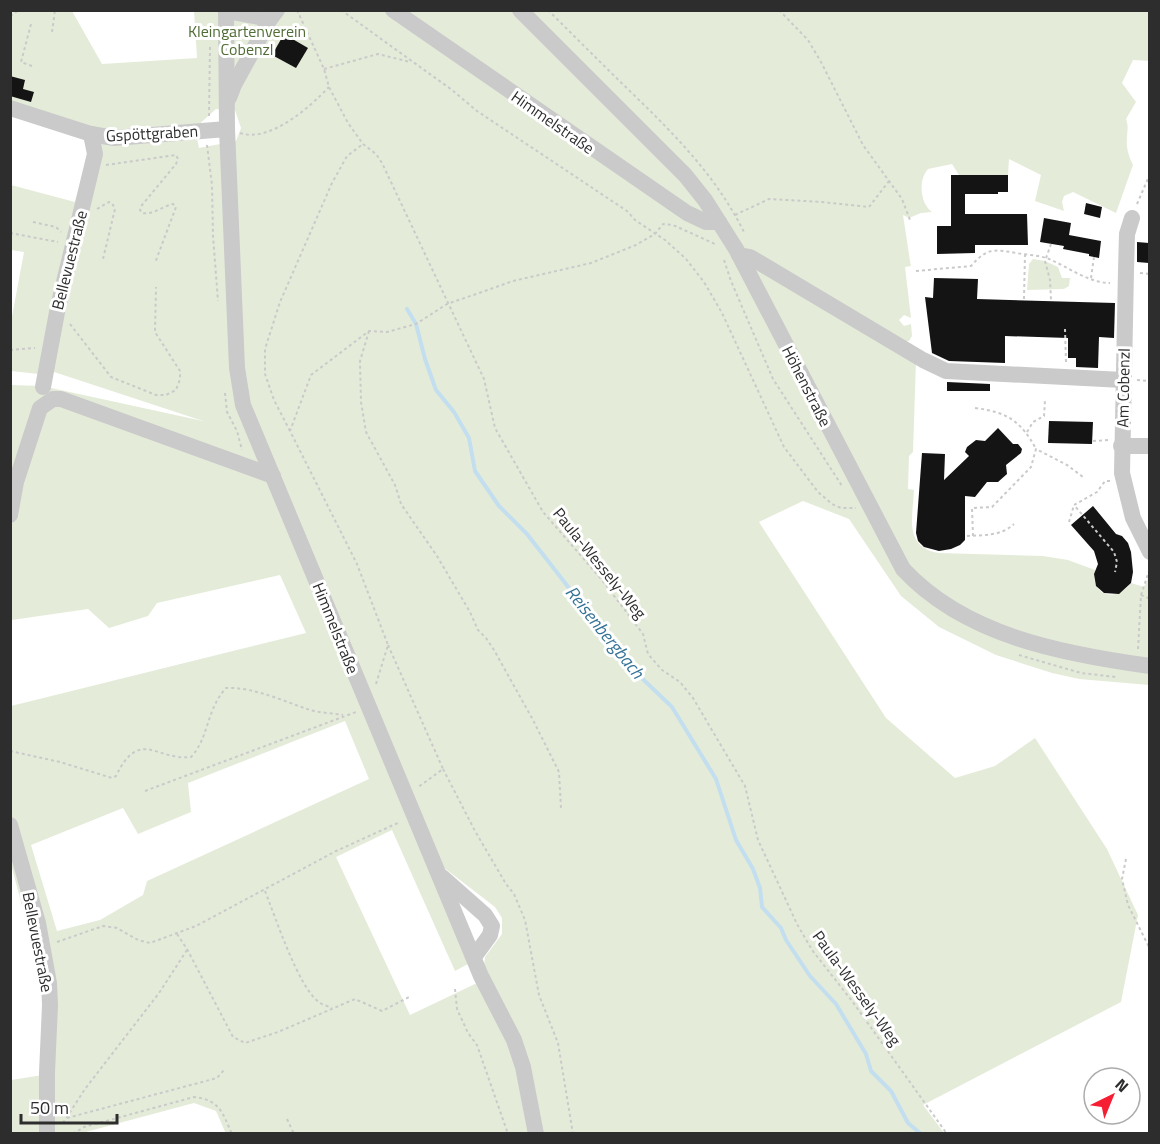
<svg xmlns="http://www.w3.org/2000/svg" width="1160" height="1144" viewBox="0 0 1160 1144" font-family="'Titillium Web',sans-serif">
	<rect width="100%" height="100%" fill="#fff"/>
	<!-- green -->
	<g fill="#e4ecd9" fill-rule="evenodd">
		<path d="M11 11H72L102 64 197 58 194 11H1149V61L1133 60 1122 83 1136 102 1126 119C1129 127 1127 131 1127 139 1126 148 1129 157 1133 165L1116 213 1073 192 1064 196 1062 202 1064 211 1035 201 1041 175 1009 159 1008 175H959L952 164 928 169C918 180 920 203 932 212L921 213 909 218 903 215 910 261 911 266 905 267 911 318 904 315 899 320 904 326 911 324 912 336 909 341H906L916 361 913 452 909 456 908 489 914 490C913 517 903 547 939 553L1043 556 1068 560 1095 570C1090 596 1116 603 1131 583L1144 587 1149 576V685L1079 679 1052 673 996 655 939 627 901 596 849 519 803 501 759 522 886 718 955 778 995 766 1035 738 1107 849 1138 915 1121 1002 923 1105 944 1133 226 1134 216 1111 194 1103 82 1133H11V1080L43 1075 45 994 11 864V706L306 633 280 575 157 603 148 616 109 628 88 609 12 620 11 623V385L42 386 203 421 42 368 39 374 11 371V322L24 252 11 250V185L75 202 89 152 83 138 11 115ZM216 109 235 110 241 128 236 141 199 148 195 128ZM345 721 369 779 147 881 143 895 100 920 57 931 31 845 123 808 138 834 191 812 188 783ZM392 830 455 971 468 964 443 867 495 907 502 918V934L485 957 484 966 477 983 410 1015 336 857Z"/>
		<polygon points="1033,259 1045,261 1058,267 1062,278 1070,278 1069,286 1064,289 1027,290 1029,264"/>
	</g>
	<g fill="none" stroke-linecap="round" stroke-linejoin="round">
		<!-- stream -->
		<polyline stroke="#c3deee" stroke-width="4" points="407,309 416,324 425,359 436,390 454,412 469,438 475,471 499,506 527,534 590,615 617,642 626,663 672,707 716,779 736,840 753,869 760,888 762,907 781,928 786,940 810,976 836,1004 866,1054 871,1071 891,1091 908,1123 921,1134"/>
	</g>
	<!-- building -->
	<g fill="#141414">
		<polygon points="284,34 308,48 296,68 272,55"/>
		<polygon points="10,76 25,80 23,89 34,92 31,102 10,96"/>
		<polygon points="951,175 1008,175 1008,192 998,192 998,194 965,194 965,214 1027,214 1028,245 975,245 975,253 937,254 937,226 951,226"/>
		<polygon points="1086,203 1102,207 1100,218 1084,214"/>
		<polygon points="1044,218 1071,223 1069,235 1101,241 1099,258 1089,256 1089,254 1063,249 1064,246 1040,242"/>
		<polygon points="1137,242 1149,243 1149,263 1137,262"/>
		<polygon points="934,278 978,279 977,299 1115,303 1114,338 1099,337 1098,368 1076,367 1076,358 1068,358 1068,338 1005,336 1005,363 949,361 932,353 925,297 933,298"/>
		<polygon points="947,382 990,384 990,391 947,391"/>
		<polygon points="1049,421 1093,422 1092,444 1048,443"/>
		<polygon points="998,428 1013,444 1018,444 1022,449 1021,453 1006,465 1007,474 998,482 987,482 975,497 965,496 965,540 960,545 951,549 939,551 924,547 918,541 916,533 922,453 945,454 944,480 969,456 965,452 967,447 976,440 985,441"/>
		<polygon points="1093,506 1116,534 1122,536 1128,543 1131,552 1133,572 1131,583 1119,594 1104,593 1096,586 1094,574 1098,564 1094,551 1071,525"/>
	</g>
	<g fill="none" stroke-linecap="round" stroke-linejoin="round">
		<!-- path -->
		<g stroke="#cacaca" stroke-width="2" stroke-dasharray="3 3" stroke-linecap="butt">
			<polyline points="297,10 324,69 329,87 348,123 363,144 376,154 382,163 484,379 495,428 543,512 602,580 643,634 648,654 662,670 680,682 693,698 745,786 758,840 797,924 812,950 852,1001 947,1134"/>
			<polyline points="341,10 452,90 477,111 627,211 635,220 665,240 686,259 704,282 722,313 784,447 818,492 832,504 841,508 856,508"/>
			<path d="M548 10C577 39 606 68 636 97 678 138 717 178 744 232"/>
			<polyline points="779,10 808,40 821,62 863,145 902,199 910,220"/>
			<polyline points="10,16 19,10"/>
			<polyline points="31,24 21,62 32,66"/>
			<polyline points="52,32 55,10"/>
			<polyline points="324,69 378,54 410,62"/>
			<polyline points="209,116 210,46"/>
			<path d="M240 133C270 143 310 107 329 87"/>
			<polyline points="207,145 212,185 213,236 218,301"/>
			<path d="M106 165 176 155 178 159 176 164 142 205 140 210 142 213C153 215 163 206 173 204L176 207 155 263"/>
			<polyline points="1137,204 1150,174"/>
			<polyline points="97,209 109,202 112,203 115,209 103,259"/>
			<polyline points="735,215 769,199 822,202 869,207 889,181"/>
			<polyline points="33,222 56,227 61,232"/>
			<polyline points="10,233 58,242"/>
			<polyline points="1051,244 1045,261 1050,280 1051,300"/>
			<polyline points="724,260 731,281 773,379 842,486"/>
			<path d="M916 271 971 266C987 248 993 249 1016 253 1027 255 1039 255 1049 259 1068 267 1089 283 1110 283"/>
			<polyline points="1140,273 1150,274"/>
			<polyline points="1091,278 1094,257"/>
			<polyline points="1024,299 1025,254"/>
			<polyline points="70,324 111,377 156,395 166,395 176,390 180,379 180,371 155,332 156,287"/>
			<polyline points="1065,329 1066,362"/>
			<polyline points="369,331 360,361 361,402 366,432 395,485 401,504 437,556 470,612 478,630 486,638 494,650 533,720 559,772 561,808"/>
			<polyline points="10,350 35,348"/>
			<polyline points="1137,380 1150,381"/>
			<polyline points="225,393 227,412 237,431 242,450"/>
			<path d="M975 408C1007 412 1021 421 1036 449"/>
			<polyline points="290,431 274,400 265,374 265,349 280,302 332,183 347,156 363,144"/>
			<polyline points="1027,432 1033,422 1044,416 1045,400"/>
			<polyline points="1093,441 1109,440"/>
			<polyline points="1110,481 1105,481 1097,492 1074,505 1114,552 1117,562 1115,572"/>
			<polyline points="1069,522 1074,505"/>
			<path d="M967 536C985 535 1001 536 1014 524"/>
			<polyline points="973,536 972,508 992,507 1031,467 1036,449 1067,465 1083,477"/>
			<polyline points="1141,595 1150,568"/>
			<polyline points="388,645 443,769 417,788"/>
			<polyline points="1138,649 1141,595 1150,599"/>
			<polyline points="1019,655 1081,673 1116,677"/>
			<polyline points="376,684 388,645 357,564 290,431 311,375 369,331 387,332 416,324 447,304 482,292 513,281 591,263 636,245 655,234 663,224 673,225 715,244"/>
			<path d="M10 751 60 762 112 778 116 776C140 727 156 761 191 757 209 738 206 710 226 688 254 687 283 701 310 710 320 713 332 713 343 715"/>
			<polyline points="443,769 475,831 506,884 514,894 525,920 539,995 558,1043 573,1134"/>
			<polyline points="145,791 356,712"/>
			<polyline points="1126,859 1122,879 1128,905 1150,949"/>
			<path d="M265 891C275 916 299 989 319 1002 322 1005 328 1006 332 1008"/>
			<polyline points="177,934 187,949 233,1037 245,1043 278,1032 355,999 382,1011 411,996"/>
			<polyline points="57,942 103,926 117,928 138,940 150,943 196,926 336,851 400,822"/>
			<polyline points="455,989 457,1009 468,1033 477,1045 508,1134"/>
			<polyline points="67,1118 217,1078 225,1069"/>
			<polyline points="287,1119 294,1134"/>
			<polyline points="63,1123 85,1089 159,993 187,950"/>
			<path d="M73 1134 84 1127 194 1097C220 1100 222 1112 232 1134"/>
		</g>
		<!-- minor -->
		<g stroke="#cacaca" stroke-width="16">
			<polyline points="226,10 227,129 237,368 243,405 481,976 514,1040 523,1067 536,1134"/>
			<polyline points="393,10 687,213 706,222 719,222"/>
			<path d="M520 10 685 175 705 200 736 249 903 569C965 636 1063 654 1150 666"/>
			<polyline points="226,11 270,19 277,10"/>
			<polyline points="229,98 234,85 270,19"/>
			<polyline points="10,108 91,134 114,138 227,129"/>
			<polyline points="1132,218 1127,234 1126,270 1122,473 1133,518 1150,552"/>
			<polyline points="739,255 750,257 923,360 946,371 1123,380"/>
			<polyline points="43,387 58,307 95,154 91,134"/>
			<polyline points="1121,446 1150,446"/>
			<polyline points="10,515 16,482 40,408 53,399 61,399 273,476"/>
			<polyline points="10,825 38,923 49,983 50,1005 47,1073 47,1134"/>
			<polyline points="442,877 485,915 492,926 490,935 474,957"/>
		</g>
	</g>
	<g text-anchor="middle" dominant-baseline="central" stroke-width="6" stroke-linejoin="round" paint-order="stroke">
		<!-- park labels -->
		<g font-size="16" fill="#516d37" stroke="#fff">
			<text x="247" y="31">Kleingartenverein<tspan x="247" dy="18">Cobenzl</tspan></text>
		</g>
		<!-- street labels -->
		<g font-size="16" fill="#2d2d2d" stroke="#fff">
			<text transform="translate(553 122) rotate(35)">Himmelstraße</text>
			<text transform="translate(152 133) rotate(-3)">Gspöttgraben</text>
			<text transform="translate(69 260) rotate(-76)">Bellevuestraße</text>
			<text transform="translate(807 386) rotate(63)">Höhenstraße</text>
			<text transform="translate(1123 388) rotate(-89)">Am Cobenzl</text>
			<text transform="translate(600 563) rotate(51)">Paula-Wessely-Weg</text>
			<text transform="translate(336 628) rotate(68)">Himmelstraße</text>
			<text transform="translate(38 942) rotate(79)">Bellevuestraße</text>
			<text transform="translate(857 988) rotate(54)">Paula-Wessely-Weg</text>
		</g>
		<!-- water labels -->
		<g font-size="18" font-style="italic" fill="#347296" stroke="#fff">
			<text transform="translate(605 632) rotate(51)">Reisenbergbach</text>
		</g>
	</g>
	<!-- border -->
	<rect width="1160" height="1144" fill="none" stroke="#2d2d2d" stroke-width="24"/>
	<!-- north arrow -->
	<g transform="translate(1112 1096) rotate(43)"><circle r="28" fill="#ffffff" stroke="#ababab" stroke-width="1.5"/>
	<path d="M0-4.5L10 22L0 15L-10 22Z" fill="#f51e32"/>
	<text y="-9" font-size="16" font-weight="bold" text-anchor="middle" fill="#2d2d2d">N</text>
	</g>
	<!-- scale -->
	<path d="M21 1114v9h96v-9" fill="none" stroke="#2d2d2d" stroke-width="3"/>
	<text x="30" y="1114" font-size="18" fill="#2d2d2d" stroke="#ffffff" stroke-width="4.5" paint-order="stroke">50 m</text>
</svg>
